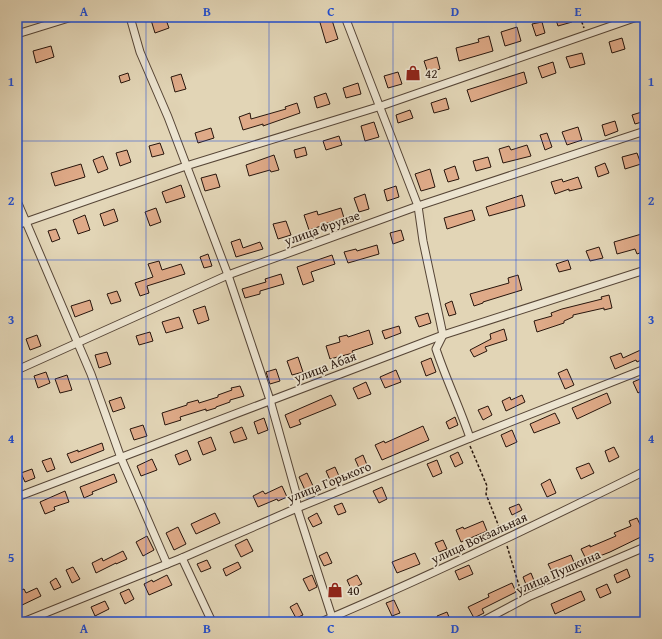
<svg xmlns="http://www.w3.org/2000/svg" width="662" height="639" viewBox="0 0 662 639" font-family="'Gentium Book Plus',serif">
	<rect width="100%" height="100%" fill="#e2d5b6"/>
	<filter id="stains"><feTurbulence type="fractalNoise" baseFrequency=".005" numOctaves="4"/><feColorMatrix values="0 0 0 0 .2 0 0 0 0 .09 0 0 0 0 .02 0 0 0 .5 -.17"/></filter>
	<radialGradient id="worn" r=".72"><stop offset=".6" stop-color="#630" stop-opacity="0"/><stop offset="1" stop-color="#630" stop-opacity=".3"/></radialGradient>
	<!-- building -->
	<g fill="#dfaa88" stroke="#27150c">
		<polygon points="161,17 165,17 169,28 155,33 151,20"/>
		<polygon points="325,17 331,17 338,39 326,43 319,19"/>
		<polygon points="555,17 570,17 572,22 558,26"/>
		<polygon points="542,22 545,33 536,36 532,24"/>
		<polygon points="517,27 521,41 505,46 501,32"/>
		<polygon points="489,36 493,51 459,61 456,48 479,42 478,39"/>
		<polygon points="622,38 625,49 612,53 609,42"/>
		<polygon points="51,46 54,57 36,63 33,51"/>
		<polygon points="582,53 585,64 570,68 566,57"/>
		<polygon points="437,57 440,69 428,73 424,61"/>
		<polygon points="553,62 556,73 542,78 538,67"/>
		<polygon points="398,72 402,84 388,88 384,76"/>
		<polygon points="524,72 527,83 471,102 467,90"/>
		<polygon points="128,73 130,80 121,83 119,76"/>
		<polygon points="181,74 186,89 175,92 171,77"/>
		<polygon points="358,83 361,94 346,98 343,88"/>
		<polygon points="326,93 330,104 317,108 314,97"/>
		<polygon points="446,98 449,109 434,113 431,103"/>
		<polygon points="297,103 300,113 263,126 263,124 243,130 239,117 250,113 251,119 286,109 285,107"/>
		<polygon points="410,110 413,118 398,123 396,115"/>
		<polygon points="645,111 645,121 635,124 632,115"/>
		<polygon points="615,121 618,131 605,136 602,125"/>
		<polygon points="374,122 379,137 365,141 361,126"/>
		<polygon points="578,127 582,140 567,145 562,132"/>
		<polygon points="211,128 214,138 198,143 195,133"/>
		<polygon points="547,133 552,147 545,150 540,135"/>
		<polygon points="339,136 342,145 326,150 323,141"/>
		<polygon points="160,143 164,154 152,157 149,146"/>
		<polygon points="527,145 531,156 503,163 499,149 509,146 511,150"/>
		<polygon points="305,147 307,155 296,158 294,150"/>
		<polygon points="127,150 131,162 120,166 116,153"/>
		<polygon points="637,153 641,164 625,169 622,157"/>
		<polygon points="274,155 279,170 271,172 270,170 249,176 246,165"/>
		<polygon points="103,156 108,169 98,173 93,160"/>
		<polygon points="488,157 491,167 476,171 473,161"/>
		<polygon points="605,163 609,173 598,177 595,167"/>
		<polygon points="81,164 85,177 55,186 51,173"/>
		<polygon points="455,166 459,179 448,182 444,170"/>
		<polygon points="430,169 435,187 421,191 415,174"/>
		<polygon points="216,174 220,187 205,191 201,178"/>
		<polygon points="578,177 582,188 569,191 569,189 555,194 551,182 562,179 563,182"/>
		<polygon points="181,185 185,197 166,203 162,192"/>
		<polygon points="396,186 399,197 387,201 384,190"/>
		<polygon points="365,194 369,209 359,212 354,198"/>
		<polygon points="522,195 525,206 489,216 486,207"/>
		<polygon points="156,208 161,222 150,226 145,212"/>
		<polygon points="341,208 344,218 321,225 321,226 309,230 304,215 317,211 318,215"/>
		<polygon points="114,209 118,221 104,226 100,214"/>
		<polygon points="472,210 475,220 447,229 444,218"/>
		<polygon points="85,215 90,230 78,234 73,220"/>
		<polygon points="286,221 291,235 278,239 273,224"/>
		<polygon points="56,229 60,239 52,242 48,231"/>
		<polygon points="401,230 404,240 393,244 390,233"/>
		<polygon points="645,233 645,251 637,254 635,249 617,254 614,242"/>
		<polygon points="240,239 243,248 260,242 263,249 236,257 231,242"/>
		<polygon points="377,245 379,254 348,263 344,252 356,249 357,251"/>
		<polygon points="599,247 603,258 590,261 586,251"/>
		<polygon points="208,254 212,266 204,268 200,257"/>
		<polygon points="332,255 335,264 311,272 314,281 303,285 297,267"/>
		<polygon points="568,260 571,269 559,272 556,264"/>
		<polygon points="159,261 162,270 181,264 185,274 147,286 149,293 140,296 135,283 153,277 148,264"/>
		<polygon points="281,274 284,284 260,291 260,294 245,298 242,289 266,282 265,279"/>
		<polygon points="518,275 522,290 483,302 483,303 474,306 470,294 509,283 508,278"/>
		<polygon points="117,291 121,301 111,304 107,294"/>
		<polygon points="609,295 612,308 604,310 604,308 573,315 573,317 564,321 564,323 537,332 534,321 552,316 551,313 562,309 602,299 601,297"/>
		<polygon points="90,300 93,310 75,317 71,306"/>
		<polygon points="452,301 456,314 449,316 445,304"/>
		<polygon points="205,306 209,320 198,324 193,310"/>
		<polygon points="428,313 431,323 419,327 415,317"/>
		<polygon points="179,317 183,328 166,333 162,322"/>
		<polygon points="399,326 401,333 385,339 382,331"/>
		<polygon points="504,329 507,340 485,347 487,351 474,357 470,350 491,339 490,334"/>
		<polygon points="369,330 373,344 352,351 353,353 330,359 326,346 340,342 339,337 347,335 348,337"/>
		<polygon points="150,332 153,341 139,345 136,336"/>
		<polygon points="37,335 41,346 30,350 26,339"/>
		<polygon points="645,348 645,358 637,362 636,360 615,369 610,357 621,353 623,358"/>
		<polygon points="107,352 111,364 99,368 95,355"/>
		<polygon points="298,357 303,372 292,375 287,361"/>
		<polygon points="431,358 436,372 426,376 421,362"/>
		<polygon points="276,369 280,381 270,384 266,372"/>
		<polygon points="567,369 574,385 565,389 558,373"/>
		<polygon points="396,370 401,382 385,388 380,377"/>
		<polygon points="46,372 50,383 38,388 34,376"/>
		<polygon points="67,375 72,390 60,393 55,379"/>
		<polygon points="645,377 645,389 638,393 633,382"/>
		<polygon points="366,382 371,394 358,399 353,388"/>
		<polygon points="240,386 244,396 230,400 230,402 216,407 216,408 206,411 206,409 180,417 181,420 165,425 162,413 187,405 187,403 198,400 199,403 218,397 218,395 232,390 231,388"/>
		<polygon points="607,393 611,403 577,419 572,408"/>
		<polygon points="331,395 336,405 299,420 301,424 290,428 285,415"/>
		<polygon points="522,395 525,402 506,411 502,401 510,397 511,400"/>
		<polygon points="121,397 125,408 113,412 109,401"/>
		<polygon points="488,406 492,415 483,420 478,410"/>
		<polygon points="555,413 560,423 534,433 530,424"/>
		<polygon points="455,417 458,425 449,429 446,422"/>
		<polygon points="264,418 268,430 258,434 254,422"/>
		<polygon points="143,425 147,436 134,440 130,429"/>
		<polygon points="423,426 429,440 382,460 375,445 384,441 385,443"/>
		<polygon points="242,427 247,439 234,443 230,432"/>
		<polygon points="512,430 517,442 506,447 501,435"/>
		<polygon points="211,437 216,450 203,455 198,442"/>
		<polygon points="102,443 104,450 71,463 67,454 78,450 78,452"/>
		<polygon points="614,447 619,457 609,462 605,451"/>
		<polygon points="187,450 191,460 179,465 175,455"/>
		<polygon points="458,452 463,463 455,467 450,456"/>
		<polygon points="363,455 367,465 359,468 355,459"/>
		<polygon points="51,458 55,469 47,472 42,461"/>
		<polygon points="152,459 157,470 141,476 137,466"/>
		<polygon points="437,460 442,473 433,477 427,464"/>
		<polygon points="589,463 594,473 581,479 576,468"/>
		<polygon points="335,467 339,476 330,480 326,471"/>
		<polygon points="32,469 35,478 25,482 21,473"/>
		<polygon points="307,473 313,486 305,490 299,477"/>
		<polygon points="114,474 117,482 92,492 93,494 84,498 80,487"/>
		<polygon points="550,479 556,493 547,497 541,484"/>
		<polygon points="282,486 287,497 278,501 277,499 258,507 253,496 263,491 265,494"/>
		<polygon points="382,487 387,499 379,503 373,491"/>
		<polygon points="65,491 69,502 54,507 55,510 45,514 40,502"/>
		<polygon points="342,503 346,512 338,515 334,506"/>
		<polygon points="519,504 522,510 512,515 509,508"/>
		<polygon points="215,513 220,523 196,534 191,524"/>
		<polygon points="317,513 322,523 313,527 308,518"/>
		<polygon points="637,518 645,535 610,552 587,561 581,549 590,545 590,547 616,536 614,533 631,526 629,521"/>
		<polygon points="483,521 487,531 461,542 456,530 463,527 464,529"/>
		<polygon points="178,527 186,544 174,550 166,533"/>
		<polygon points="147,536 154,550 143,556 136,542"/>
		<polygon points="247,539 253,551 241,557 235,545"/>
		<polygon points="443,540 447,549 439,552 435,543"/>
		<polygon points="123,551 127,559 116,564 116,563 96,573 92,563 102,558 103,561"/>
		<polygon points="327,552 332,563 324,566 319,556"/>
		<polygon points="415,553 420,564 397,573 392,562"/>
		<polygon points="571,555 576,567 554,576 548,564"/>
		<polygon points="207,560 211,568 201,572 197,564"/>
		<polygon points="238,562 241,568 226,576 223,569"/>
		<polygon points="469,565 473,574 459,580 455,571"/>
		<polygon points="73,567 80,579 72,583 66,570"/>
		<polygon points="627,569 630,577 617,583 614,575"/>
		<polygon points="531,573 535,583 527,587 523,577"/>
		<polygon points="167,575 172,585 149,595 144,584 152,580 153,582"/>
		<polygon points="312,575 317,587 309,591 303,579"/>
		<polygon points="357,575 362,584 351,589 347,580"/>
		<polygon points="56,578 61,587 54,590 50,582"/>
		<polygon points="512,583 516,592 482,609 484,613 474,618 468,607 489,597 488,594"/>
		<polygon points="607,584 611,593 600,598 596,589"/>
		<polygon points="37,588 41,596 20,606 17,601 17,592 24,589 26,593"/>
		<polygon points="129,589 134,599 125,604 120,593"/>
		<polygon points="581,591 585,600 555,614 551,604"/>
		<polygon points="394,600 400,613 392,616 386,603"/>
		<polygon points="105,601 109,609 95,616 91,607"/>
		<polygon points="297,603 303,615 296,618 290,607"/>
		<polygon points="447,612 451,622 439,622 437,616"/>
	</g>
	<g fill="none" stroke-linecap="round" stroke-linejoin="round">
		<defs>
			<g id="street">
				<polyline points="130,17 140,52 168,117 228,275 270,400 296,493 297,508 332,617"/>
				<path d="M345 17 418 206 423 241 443 335 436 349C446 379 460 408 470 438"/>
				<polyline points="17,34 72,17"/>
				<polyline points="17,201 91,374 121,458 167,564"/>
				<polyline points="17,225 186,166 381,106 637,17"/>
				<polyline points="17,370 228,275 418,206 645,131"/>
				<polyline points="17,497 443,335 645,270"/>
				<polyline points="182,558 212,622"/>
				<polyline points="23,622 182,558 297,508 470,438 645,369"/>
				<path d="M321 622C430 576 538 524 645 471"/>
				<polyline points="481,622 530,596 645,547"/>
			</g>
		</defs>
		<!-- street casing -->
		<use href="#street" stroke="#564536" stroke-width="9"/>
		<!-- path -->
		<g stroke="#27150c" stroke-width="1.5" stroke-dasharray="3 2" stroke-linecap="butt">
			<polyline points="580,17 584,28"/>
			<polyline points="470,446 487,486 486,494 501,532"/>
			<polyline points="507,546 521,592"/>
		</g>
		<!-- street -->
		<use href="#street" stroke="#ece4d0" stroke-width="7"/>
	</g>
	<!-- grid -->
	<path fill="none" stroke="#1d4ed8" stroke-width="1" stroke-opacity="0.55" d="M146 17V622M269 17V622M393 17V622M516 17V622M17 141H645M17 260H645M17 379H645M17 498H645"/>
	<!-- icons -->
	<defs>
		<symbol id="shop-bare" viewBox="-9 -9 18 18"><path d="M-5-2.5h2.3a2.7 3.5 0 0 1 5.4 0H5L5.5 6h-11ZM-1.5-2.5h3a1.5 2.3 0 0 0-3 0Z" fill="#8f2418" stroke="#ece4d0" stroke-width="2.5" paint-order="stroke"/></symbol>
	</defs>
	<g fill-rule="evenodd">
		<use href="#shop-bare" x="402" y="62" width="22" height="22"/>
		<use href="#shop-bare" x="324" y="579" width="22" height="22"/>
	</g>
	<g text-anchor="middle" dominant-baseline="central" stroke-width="3.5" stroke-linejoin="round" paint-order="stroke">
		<!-- poi labels -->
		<g font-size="13" fill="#27150c" stroke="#ece4d0" text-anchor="start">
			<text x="425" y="73">42</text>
			<text x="347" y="590">40</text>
		</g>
		<!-- street labels -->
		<g font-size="13" fill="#27150c" stroke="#ece4d0">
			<text transform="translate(322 228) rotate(-20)">улица Фрунзе</text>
			<text transform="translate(325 367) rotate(-21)">улица Абая</text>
			<text transform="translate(329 482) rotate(-22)">улица Горького</text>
			<text transform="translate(479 538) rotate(-25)">улица Вокзальная</text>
			<text transform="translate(558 572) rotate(-24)">улица Пушкина</text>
		</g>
	</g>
	<!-- margin -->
	<rect width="662" height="639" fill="none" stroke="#e2d5b6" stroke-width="44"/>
	<rect x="22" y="22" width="618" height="595" fill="none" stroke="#1d4ed8" stroke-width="1.5"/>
	<g font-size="13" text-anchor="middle" font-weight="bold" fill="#1d4ed8">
		<text x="84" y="16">A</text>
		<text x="207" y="16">B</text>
		<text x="331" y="16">C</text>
		<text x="455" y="16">D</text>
		<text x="578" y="16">E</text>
		<text x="11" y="86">1</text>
		<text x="651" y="86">1</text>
		<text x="11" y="205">2</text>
		<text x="651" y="205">2</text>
		<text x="11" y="324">3</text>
		<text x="651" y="324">3</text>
		<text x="11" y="443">4</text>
		<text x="651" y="443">4</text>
		<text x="11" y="562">5</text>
		<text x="651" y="562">5</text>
		<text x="84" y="633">A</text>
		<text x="207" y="633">B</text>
		<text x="331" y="633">C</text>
		<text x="455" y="633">D</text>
		<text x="578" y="633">E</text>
	</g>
	<rect width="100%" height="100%" filter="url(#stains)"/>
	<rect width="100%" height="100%" fill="url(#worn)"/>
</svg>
